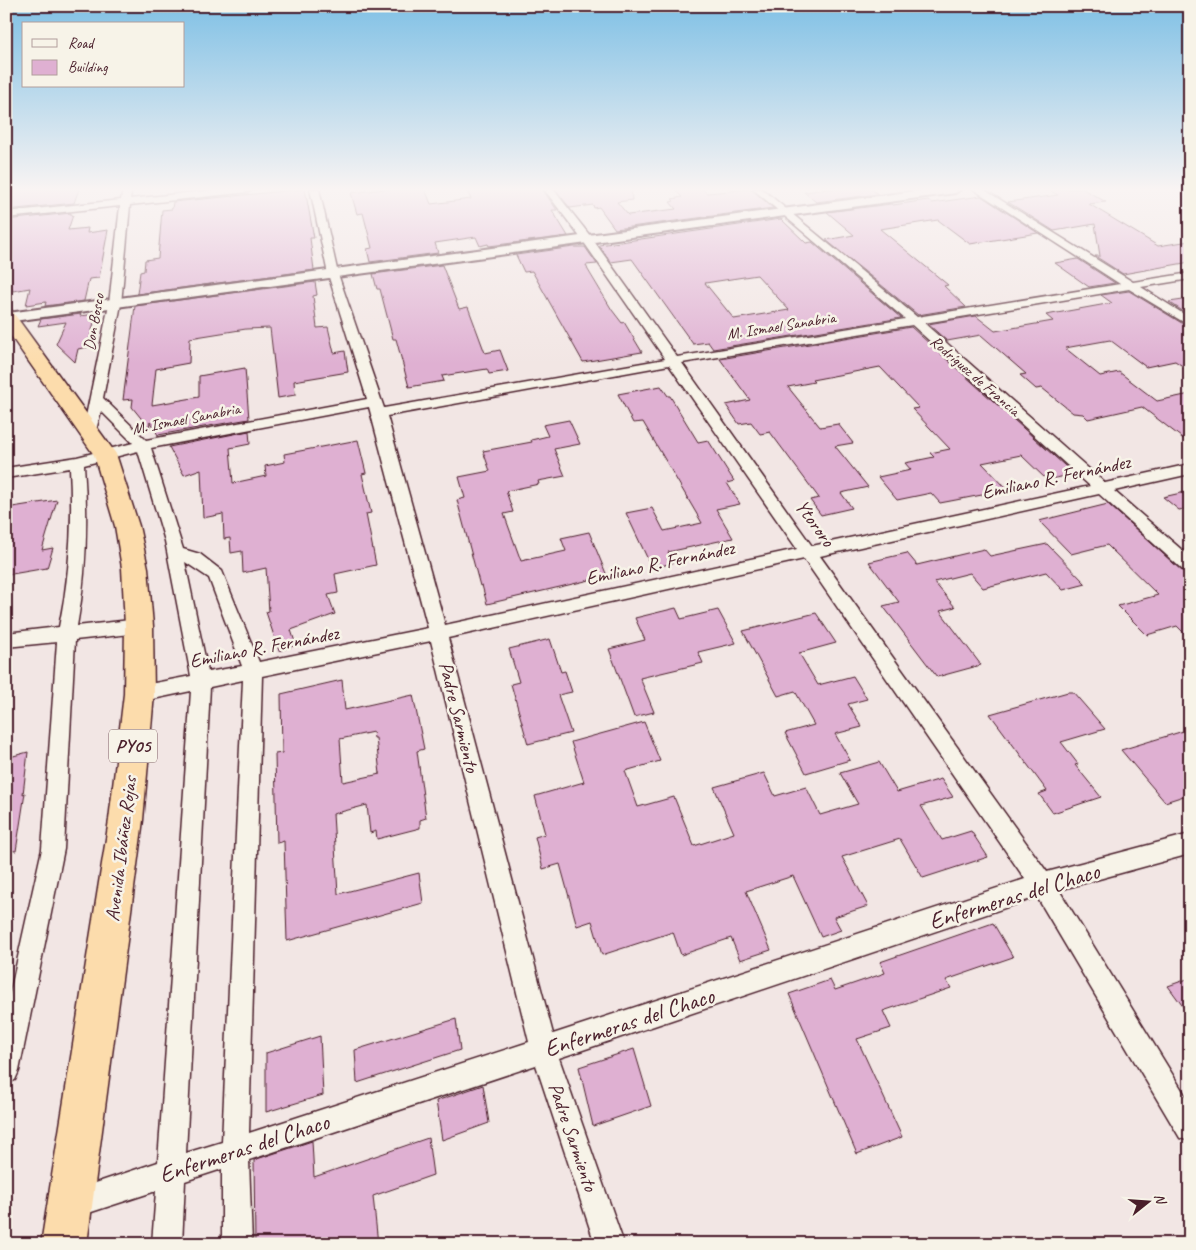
<svg xmlns="http://www.w3.org/2000/svg" width="1196" height="1250" viewBox="0 0 1196 1250" font-family="Caveat,sans-serif">
	<rect width="100%" height="100%" fill="#f2e6e4"/>
	<filter id="ink" filterUnits="userSpaceOnUse"><feTurbulence type="fractalNoise" baseFrequency=".02" numOctaves="2"/><feDisplacementMap in="SourceGraphic" scale="10" xChannelSelector="R" yChannelSelector="G"/><feConvolveMatrix kernelMatrix="1 2 1 2 8 2 1 2 1" color-interpolation-filters="sRGB"/></filter>
	<g filter="url(#ink)">
		<!-- building -->
		<g fill="#dfb0d2" stroke="#4a1f2b" fill-rule="evenodd">
			<polygon points="6,189 79,189 74,203 6,210"/>
			<polygon points="305,189 314,238 310,238 314,270 137,294 140,272 144,271 145,260 158,258 162,210 172,209 173,202"/>
			<polygon points="385,189 425,189 431,204 471,199 466,189 542,189 557,210 552,210 568,236 489,246 488,244 480,246 476,237 435,243 438,253 370,262 367,249 372,248 363,213 357,214 351,193"/>
			<polygon points="555,189 631,189 632,200 617,202 628,215 676,209 670,202 674,201 672,199 682,197 676,191 693,189 702,189 707,193 751,189 773,208 615,229 599,207 594,208 593,205 570,208"/>
			<polygon points="828,189 871,189 878,194 816,202 804,192"/>
			<polygon points="1047,189 1083,189 1106,202 1089,204 1158,246 1190,241 1190,262 1123,274 1095,256 1100,256 1095,224 1054,231 1008,202 1058,195"/>
			<polygon points="981,196 1038,233 970,244 938,220 880,229 948,285 944,286 966,307 918,315 826,240 854,235 827,212 891,204 893,205 928,200 932,203"/>
			<polygon points="71,213 71,215 73,215 68,230 88,228 87,233 108,230 99,278 89,279 84,301 45,306 46,302 26,305 30,288 13,291 6,280 6,220"/>
			<path d="M781 219 806 243 812 242 901 318 713 349 708 342 693 344 632 259 611 262 599 245ZM757 275 789 310 734 319 705 283Z"/>
			<polygon points="574,247 585,247 597,264 586,265 588,270 612,310 622,323 624,322 642,352 583,362 532,271 524,272 516,255"/>
			<polygon points="1078,259 1115,283 1089,287 1055,263"/>
			<polygon points="442,265 459,309 468,307 485,353 500,350 508,371 489,374 487,369 442,376 444,381 409,387 396,339 393,339 380,289 377,289 373,274"/>
			<polygon points="315,282 317,295 313,296 317,328 328,327 334,353 345,351 348,372 294,381 295,395 278,398 270,328 246,329 190,338 189,363 156,369 152,405 199,397 199,376 245,368 249,419 158,435 150,422 149,428 132,407 133,399 123,400 135,306"/>
			<polygon points="1129,291 1190,328 1190,371 1175,361 1146,367 1110,340 1065,348 1100,376 1119,372 1157,401 1190,394 1190,444 1142,407 1088,419 1083,414 1073,413 1042,388 1036,389 1020,375 1026,374 981,335 947,341 928,324 976,316 995,331 1053,321 1046,315 1112,303 1101,295"/>
			<polygon points="1190,299 1190,316 1169,302"/>
			<polygon points="81,314 80,316 96,314 88,347 78,349 75,362 56,344 66,322 38,326 41,319"/>
			<polygon points="911,327 1074,474 1047,480 1021,455 982,463 1008,490 940,503 931,493 897,500 878,477 911,470 905,463 934,457 930,453 950,449 912,409 919,408 880,367 812,380 814,382 788,387 820,427 838,424 853,443 835,446 868,487 841,493 852,508 821,515 810,500 819,498 770,432 760,434 751,422 739,424 726,405 750,400 720,359"/>
			<polygon points="661,386 668,396 670,396 698,442 708,440 734,481 727,483 740,504 716,509 733,538 668,552 673,563 652,568 626,513 652,508 664,531 702,523 643,422 633,423 618,394"/>
			<polygon points="569,420 580,444 554,449 565,476 538,481 539,484 506,491 513,512 504,514 521,561 566,551 561,538 589,532 607,576 487,604 482,585 480,586 457,500 465,498 459,477 490,471 483,451 532,442 531,440 548,436 543,425"/>
			<polygon points="249,431 250,444 230,448 233,483 266,476 265,466 285,462 284,454 358,440 366,473 362,474 371,513 366,514 376,565 335,574 338,593 328,595 335,614 291,630 296,645 279,651 266,612 269,611 266,568 243,573 242,551 231,553 230,538 224,539 223,514 203,518 201,469 184,475 169,447"/>
			<polygon points="1190,491 1190,508 1179,510 1163,497"/>
			<polygon points="57,500 42,550 53,548 47,568 6,575 6,508"/>
			<polygon points="1108,504 1183,572 1190,576 1190,639 1177,626 1147,635 1118,606 1158,595 1107,545 1071,554 1039,521"/>
			<polygon points="1047,544 1086,584 1063,590 1046,572 983,588 970,573 934,582 955,607 940,611 981,665 937,677 883,606 899,602 869,562 907,553 917,565 984,549 990,556"/>
			<polygon points="676,608 681,619 718,610 736,643 698,652 703,663 640,678 654,712 634,717 609,649 645,640 635,618"/>
			<polygon points="816,613 836,643 799,653 818,685 853,676 867,699 848,704 862,727 835,734 850,760 806,773 785,733 814,725 795,691 778,696 743,631"/>
			<polygon points="550,639 561,672 565,671 572,692 558,695 571,733 528,744 511,684 519,682 509,649"/>
			<path d="M342 680 345 710 413 695 424 749 417 751 426 818 420 820V828L377 839 376 831 370 833 367 805 333 814 338 894 419 873 423 903 287 941 284 841 277 843 275 754 282 753 281 694ZM373 732 374 738H376L380 774 343 782 340 739Z"/>
			<polygon points="1068,692 1073,692 1105,729 1061,742 1078,764 1075,765 1101,797 1053,813 1039,794 1047,791 990,714"/>
			<polygon points="644,722 660,761 625,771 638,807 674,797 694,846 734,833 714,787 764,773 775,796 806,787 820,815 858,804 840,773 879,762 897,792 941,779 953,797 921,806 942,840 971,831 988,857 923,878 900,839 842,857 868,906 834,917 841,930 821,937 793,876 746,891 771,950 740,960 731,938 681,955 673,932 602,955 592,921 577,926 560,864 543,869 535,837 545,834 535,796 584,782 571,742"/>
			<polygon points="1190,729 1190,794 1165,802 1121,750"/>
			<polygon points="28,752 23,794 25,793 16,851 6,850 6,758"/>
			<polygon points="993,923 1013,957 946,980 951,988 883,1011 891,1028 857,1039 902,1137 857,1154 789,994 830,980 835,990 885,973 880,962"/>
			<polygon points="1190,978 1190,1016 1168,986"/>
			<polygon points="456,1019 460,1050 357,1083 355,1050"/>
			<polygon points="320,1036 323,1095 266,1112 266,1053"/>
			<polygon points="634,1049 651,1106 593,1126 579,1067"/>
			<polygon points="483,1085 489,1123 442,1140 436,1101"/>
			<polygon points="428,1138 433,1175 373,1196 378,1244 255,1244 254,1160 312,1141 314,1177"/>
		</g>
		<g fill="none" stroke-linecap="round" stroke-linejoin="round">
			<defs>
				<path id="minor" d="M123 189H132L130 199 224 189H253L248 192 130 205 121 304 103 398 146 440 367 399 328 274 310 189H319L338 274 384 408 665 359 583 241 544 189H553L591 237 677 357 905 319 753 189H762L917 317 1120 284 973 189H983L1133 282 1190 273V279L1141 287 1190 318V326L1129 289 924 323 1105 483 1190 464V474L1114 491 1190 557V573L1184 571 1099 494 820 556 1047 872 1190 834V854L1059 890 1190 1103V1141L1180 1138 1037 897 559 1058 624 1244H595L536 1065 249 1160 252 1244H222V1169L185 1181 182 1244H152L156 1191 70 1219 60 1215 56 1205 60 1195 158 1162 191 691 139 702 132 700 130 694 132 688 139 686 191 676 165 541 138 451 84 465C88 519 87 572 77 626L139 619 145 621 148 626 145 631 139 633 75 640 64 849 19 1071 15 1080 6 1084V1011L42 849 57 642 6 647V633L59 627C70 575 73 521 70 468L6 478V468L77 457 133 443 101 411 95 434H85L83 431 109 304 120 206 6 218V212L121 200ZM912 325 1090 486 812 546 682 363ZM669 365 797 549 445 625 387 416ZM369 407 428 628 259 662 222 571 200 554 183 549 151 448ZM804 559 1025 879 553 1034 448 638ZM185 562 209 578 242 666 208 672ZM431 641 529 1042 249 1133 262 676ZM243 680 222 1142 186 1153 210 687Z"/>
				<polygon id="tertiary" points="930,189 961,189 955,193 6,322 6,314 8,313"/>
				<polygon id="trunk" points="6,310 12,311 116,454 139,526 148,568 153,626 154,694 143,820 87,1244 41,1244 109,820 124,694 125,626 122,568 115,526 94,455 6,329"/>
			</defs>
			<!-- minor casing -->
			<use href="#minor" stroke="#4a1f2b" stroke-width="3"/>
			<!-- tertiary casing -->
			<use href="#tertiary" stroke="#4a1f2b" stroke-width="4"/>
			<!-- trunk casing -->
			<use href="#trunk" stroke="#4a1f2b" stroke-width="3"/>
			<!-- minor -->
			<use href="#minor" fill="#f7f3e8" fill-rule="evenodd"/>
			<!-- tertiary -->
			<use href="#tertiary" fill="#f7f3e8" fill-rule="evenodd"/>
			<!-- trunk -->
			<use href="#trunk" fill="#fcdcac" fill-rule="evenodd"/>
		</g>
	</g>
	<!-- sky -->
	<linearGradient id="sky" x2="0" y2="1"><stop stop-color="#7fc0e5"/><stop offset="0.52" stop-color="#f9f4f3"/><stop offset="1" stop-color="#f9f4f3" stop-opacity="0"/></linearGradient>
	<rect width="1196" height="364" fill="url(#sky)"/>
	<g text-anchor="middle" dominant-baseline="central" stroke-width="5" stroke-linejoin="round" paint-order="stroke">
		<!-- far-street labels -->
		<g font-size="16" fill="#4a1f2b" stroke="#f7f3e8">
			<text transform="translate(94 322) rotate(-80)">Don Bosco</text>
			<text transform="translate(781 326) rotate(-9)">M. Ismael Sanabria</text>
			<text transform="translate(975 376) rotate(41)">Rodríguez de Francia</text>
			<text transform="translate(186 419) rotate(-11)">M. Ismael Sanabria</text>
		</g>
		<!-- shield labels -->
		<rect fill="#f7f3e8" stroke="#7e5f64" stroke-width="1" x="109" y="729.5" width="48" height="33" rx="4"/>
		<g font-size="19" font-weight="bold" fill="#4a1f2b">
			<text x="133" y="746">PY05</text>
		</g>
		<!-- street labels -->
		<g font-size="20" fill="#4a1f2b" stroke="#f7f3e8">
			<text transform="translate(1056 477) rotate(-12)">Emiliano R. Fernández</text>
			<text transform="translate(815 523) rotate(54)">Ytororo</text>
			<text transform="translate(660 563) rotate(-12)">Emiliano R. Fernández</text>
			<text transform="translate(264 647) rotate(-11)">Emiliano R. Fernández</text>
			<text transform="translate(459 717) rotate(76)">Padre Sarmiento</text>
			<text transform="translate(121 849) rotate(-83)">Avenida Ibáñez Rojas</text>
			<text transform="translate(573 1137) rotate(71)">Padre Sarmiento</text>
		</g>
		<!-- near-street labels -->
		<g font-size="24" fill="#4a1f2b" stroke="#f7f3e8">
			<text transform="translate(1014 896) rotate(-17)">Enfermeras del Chaco</text>
			<text transform="translate(629 1022) rotate(-18)">Enfermeras del Chaco</text>
			<text transform="translate(244 1148) rotate(-18)">Enfermeras del Chaco</text>
		</g>
	</g>
	<!-- margin -->
	<rect width="1196" height="1250" fill="none" stroke="#f7f3e8" stroke-width="25"/>
	<rect x="12" y="12" width="1171" height="1225" fill="none" stroke="#4a1f2b" stroke-width="2" filter="url(#ink)"/>
	<!-- legend -->
	<rect x="22" y="22" width="162" height="65" fill="#f7f3e8" stroke="#b29e9c"/>
	<rect x="32" y="39" width="25" height="8" fill="#f7f3e8" stroke="#b29e9c"/>
	<text x="68" y="48" font-size="15" fill="#4a1f2b">Road</text>
	<rect x="32" y="60" width="25" height="15" fill="#dfb0d2" stroke="#b29e9c"/>
	<text x="68" y="72" font-size="15" fill="#4a1f2b">Building</text>
	<!-- north arrow -->
	<g transform="translate(1148 1202) rotate(73)" stroke="#f7f3e8" stroke-width="4" paint-order="stroke">
	<path d="M0-4L9 19L0 12L-9 19Z" fill="#4a1f2b"/>
	<text y="-8" font-size="14" font-weight="bold" text-anchor="middle" fill="#4a1f2b">N</text>
	</g>
</svg>
